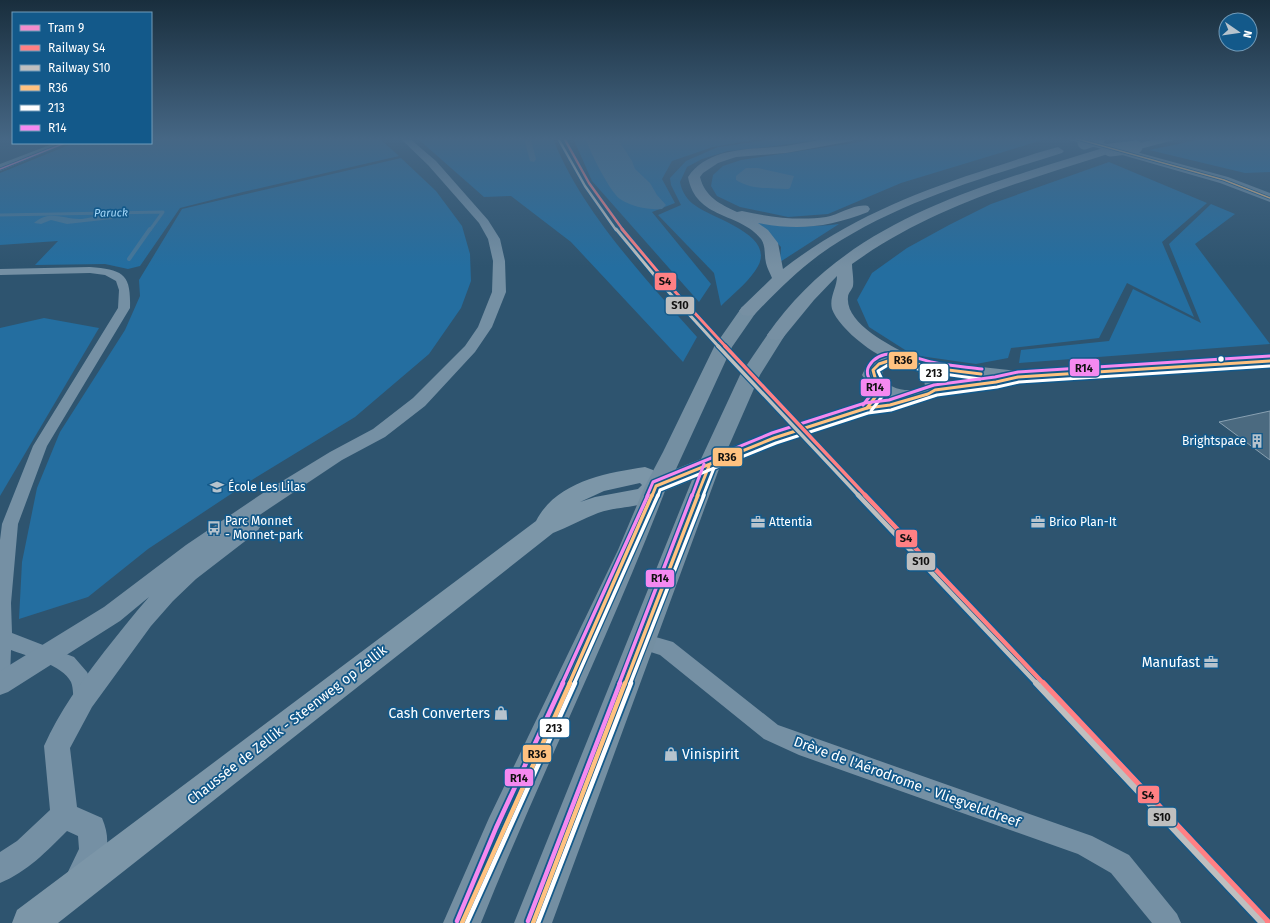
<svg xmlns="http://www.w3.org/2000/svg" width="1270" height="923" viewBox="0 0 1270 923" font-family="'Fira Sans',sans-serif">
	<rect width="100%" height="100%" fill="#2e546f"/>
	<!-- green -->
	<g fill="#246ea0">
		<polygon points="151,138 379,138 399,156 243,192 180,208 140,266 128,269 105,264 35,265 58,241 0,245 0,173 74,143 151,143"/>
		<path d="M417 138H553C579 208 647 281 697 337L683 362 571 242 511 196 484 197Z"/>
		<polygon points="573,138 765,138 713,147 672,161 662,179 675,203 652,212 711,284 699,302 592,181"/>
		<path d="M781 138H830L768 147 728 151 702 159 687 167 680 182C682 192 687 200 696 206 715 220 781 236 755 271 746 284 732 295 721 306L714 273 658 215 681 205 671 185 670 178 686 161 718 147Z"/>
		<polygon points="878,138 1049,138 901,183 828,214 788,217 740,207 717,196 711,186 713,175 723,166 741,160 854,143"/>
		<polygon points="1207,138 1270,138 1270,172 1245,173 1149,150"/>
		<polygon points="401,158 436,191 462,226 470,254 471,281 461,308 429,354 355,417 255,478 148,549 88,597 19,619 22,562 37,488 60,432 125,330 140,296 139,280 182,209"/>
		<polygon points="1109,162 1207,203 1162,242 1194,317 1127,283 1099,338 1011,348 1008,358 976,364 913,355 869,327 857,300 872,273 907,248 949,225 991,204"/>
		<polygon points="1211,204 1235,214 1195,244 1270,344 1019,363 1021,350 1109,341 1133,289 1201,323 1169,244"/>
		<path d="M750 221C780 226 809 228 839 224L780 262 781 247 764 229Z"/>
		<polygon points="44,318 99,328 0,496 0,328"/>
	</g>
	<!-- water -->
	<g fill="#44779b">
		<polygon points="524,138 530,138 531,140 536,159 534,162 530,161"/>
		<path d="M585 138H617L632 161 635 169 650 183 657 195 666 205 662 209C648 210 632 207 620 199 609 191 590 151 585 138Z"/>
		<path d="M746 168H758L794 176 790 188 788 189C769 188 752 190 736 180V176Z"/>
		<path d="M109 213 117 215 112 219 67 224 51 220 41 224 34 223C50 209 64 220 82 219 88 218 103 215 109 213Z"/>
	</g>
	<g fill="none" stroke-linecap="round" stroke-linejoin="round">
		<!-- stream-far1 -->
		<polyline stroke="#44779b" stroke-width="3" points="0,215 163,212 150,230"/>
		<!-- stream -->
		<polyline stroke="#44779b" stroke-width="4" points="129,259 150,229"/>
	</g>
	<!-- building -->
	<polygon fill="#4b6a80" stroke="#89a1b2" points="1270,411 1270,460 1219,422"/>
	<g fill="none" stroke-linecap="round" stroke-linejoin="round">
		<!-- minor -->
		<g fill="#7590a4" fill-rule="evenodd">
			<path d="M90 267C123 270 131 273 130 308L47 446 18 524 11 603 12 633 74 657 87 672 90 678 93 699 90 706 83 709 76 706C72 698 74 689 71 682 63 665 27 656 11 650L10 677 7 683 0 686V540L2 524 33 446 118 308 119 290 116 281 105 275 90 273 0 275V269Z"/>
			<polygon points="642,633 673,642 778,725 1092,836 1129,855 1177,914 1181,923 1152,923 1111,873 1078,854 799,755 764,739 660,655 635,647 632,641 635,635"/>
		</g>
		<!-- tertiary -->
		<g fill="#7590a4" fill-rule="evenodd">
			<path d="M400 138H409L436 161 488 220 500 239 505 261 506 292 492 327 475 352 425 406 385 437 342 460 252 520 257 522 260 527 257 532 196 579 173 601 151 626 92 707 70 748 77 807 102 818C114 846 103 861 91 886L81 891 71 886 66 876 79 849 78 836 67 831C47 851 27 872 0 883V852L17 841 50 810 44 746C59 712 81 682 104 652 119 633 133 615 149 597L120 621 8 692 0 695V671L104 607 186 545 266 491 330 452 373 429 413 398 465 346 478 327 492 292 493 261 488 239 479 223 428 165Z"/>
			<polygon points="55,143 68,143 0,171 0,164"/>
		</g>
		<!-- secondary -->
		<path fill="#7c96a8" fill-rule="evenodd" d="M645 467 653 470 667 486C652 511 622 504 598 513 583 519 568 527 553 533L58 923H12L17 910 536 521C556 482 605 473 645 467ZM640 483 642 485 638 489 595 497 580 502 604 491Z"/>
		<!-- primary -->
		<g fill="#748fa2" fill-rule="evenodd">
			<polygon points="1068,138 1085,138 1228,177 1270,193 1270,202 1220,183 1070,140"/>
			<path d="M748 306 754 307 757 311 732 347 676 469 701 459 740 375 770 331 776 330 782 331 785 335 760 375 728 448C780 428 834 408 890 399L871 389 862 375 868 363 875 357 893 354 905 355 926 361 1018 371 1270 355V367L1018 383 996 381 998 383 995 387 942 395 897 410 869 414 782 443 719 469 552 923H514L692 480 665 491C609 637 539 778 481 923H443L489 818 618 550 645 486 663 452 714 347 742 307ZM893 365C908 366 925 370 925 387 912 393 887 391 882 375L883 369ZM941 374 974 378 944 382Z"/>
		</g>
		<!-- motorway -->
		<g fill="#7790a3" fill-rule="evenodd">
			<path d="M834 138H858L852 141 786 153 736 157 718 163 703 173 700 177C705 197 720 204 737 212L742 211C769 217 798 221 826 217 839 215 855 203 868 206L870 209 868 212C830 227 798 231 758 223L768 230 778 243 783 269C846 220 916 192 991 168 1013 161 1035 153 1058 147L1064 151 1062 153C979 179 890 204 819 255 795 273 775 293 754 315L748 316 742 315 739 311 742 307 772 278C770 273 767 268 766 263 764 255 766 246 761 239 740 212 696 220 688 177 709 146 752 150 786 146 802 143 818 140 834 138Z"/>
			<polygon points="1159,138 1176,138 1174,140 1136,150 1130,147 1132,145"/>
			<path d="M1110 146 1114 148 1116 150 1114 152C1021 182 933 206 852 264 852 270 854 279 853 286 852 290 848 293 848 297 845 323 889 345 909 355L911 359 909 363C887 368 839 330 832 309 829 297 837 288 837 276L814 300 782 339 776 340 770 339 767 335C830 244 924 205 1026 172 1054 163 1082 154 1110 146Z"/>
		</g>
		<!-- motorway-bridge -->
		<g stroke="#7790a3" stroke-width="13">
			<polyline points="1084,143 1099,138"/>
			<polyline points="1110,150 1136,147"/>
		</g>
		<defs>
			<polyline id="bus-1-far3" points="1074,138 1224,180 1270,198"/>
			<g id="bus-1-far2">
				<polyline points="867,408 882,388 876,381 873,370 879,364 894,359 940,369 981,374"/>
				<polyline points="652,496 656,486 774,438 867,408 890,405 928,394 935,390 996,382 1018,377 1270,361"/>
				<polyline points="697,496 709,466"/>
			</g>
			<g id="bus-1-far1">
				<polyline points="569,684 652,495"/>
				<polyline points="625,684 698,495"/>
			</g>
			<g id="bus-1">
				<polyline points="462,923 570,683"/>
				<polyline points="533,923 625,683"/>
			</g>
			<g id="bus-2-far2">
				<polyline points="871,411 887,390 878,371 888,365 904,365 929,372 980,379"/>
				<polyline points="658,496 660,490 776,443 868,413 891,410 937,395 997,387 1019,382 1270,366"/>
				<polyline points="703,496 714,468"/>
			</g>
			<g id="bus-2-far1">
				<polyline points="574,684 658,495"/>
				<polyline points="630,684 704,495"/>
			</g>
			<g id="bus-2">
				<polyline points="467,923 575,683"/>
				<polyline points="538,923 631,683"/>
			</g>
			<g id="bus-3-far2">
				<path d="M863 405 876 388C871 382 864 374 869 366 883 343 916 359 936 363 951 366 967 367 982 369"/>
				<polyline points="647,496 653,482 772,433 865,403 889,400 934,385 995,377 1018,372 1270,356"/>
				<polyline points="692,496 704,464"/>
			</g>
			<g id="bus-3-far1">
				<polyline points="562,684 648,495"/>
				<polyline points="619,684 692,495"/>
			</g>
			<g id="bus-3">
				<polyline points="457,921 496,828 563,683"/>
				<polyline points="528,921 620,683"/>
			</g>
		</defs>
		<!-- bus-1-far3 casing -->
		<use href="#bus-1-far3" stroke="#13598a" stroke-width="3"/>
		<!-- bus-1-far2 casing -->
		<use href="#bus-1-far2" stroke="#13598a" stroke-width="6"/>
		<!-- bus-1-far1 casing -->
		<use href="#bus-1-far1" stroke="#13598a" stroke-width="6"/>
		<!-- bus-1 casing -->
		<use href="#bus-1" stroke="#13598a" stroke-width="8"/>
		<!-- bus-2-far2 casing -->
		<use href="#bus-2-far2" stroke="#13598a" stroke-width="6"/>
		<!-- bus-2-far1 casing -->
		<use href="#bus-2-far1" stroke="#13598a" stroke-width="6"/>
		<!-- bus-2 casing -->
		<use href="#bus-2" stroke="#13598a" stroke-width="8"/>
		<!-- bus-3-far2 casing -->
		<use href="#bus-3-far2" stroke="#13598a" stroke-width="6"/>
		<!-- bus-3-far1 casing -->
		<use href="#bus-3-far1" stroke="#13598a" stroke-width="6"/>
		<!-- bus-3 casing -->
		<use href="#bus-3" stroke="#13598a" stroke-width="8"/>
		<!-- bus-1-far3 -->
		<use href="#bus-1-far3" stroke="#ffc280" stroke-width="1.5"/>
		<!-- bus-1-far2 -->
		<use href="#bus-1-far2" stroke="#ffc280" stroke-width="3"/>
		<!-- bus-1-far1 -->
		<use href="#bus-1-far1" stroke="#ffc280" stroke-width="3.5"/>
		<!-- bus-1 -->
		<use href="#bus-1" stroke="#ffc280" stroke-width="4.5"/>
		<!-- bus-2-far2 -->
		<use href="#bus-2-far2" stroke="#fff" stroke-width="3"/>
		<!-- bus-2-far1 -->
		<use href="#bus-2-far1" stroke="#fff" stroke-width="3.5"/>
		<!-- bus-2 -->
		<use href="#bus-2" stroke="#fff" stroke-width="4.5"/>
		<!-- bus-3-far2 -->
		<use href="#bus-3-far2" stroke="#f589f0" stroke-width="3"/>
		<!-- bus-3-far1 -->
		<use href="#bus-3-far1" stroke="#f589f0" stroke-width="3.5"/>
		<!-- bus-3 -->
		<use href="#bus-3" stroke="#f589f0" stroke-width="4.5"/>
		<defs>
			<polyline id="rail-1-far4" points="564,138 589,183 623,230"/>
			<polyline id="rail-1-far3" points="622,229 669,285 726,347"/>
			<polyline id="rail-1-far2" points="725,346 866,496"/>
			<polyline id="rail-1-far1" points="865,495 1044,684"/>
			<polyline id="rail-1" points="1043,683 1269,923"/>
			<polyline id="rail-2-far4" points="559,140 585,186 616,230"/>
			<polyline id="rail-2-far3" points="616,229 665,288 719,347"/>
			<polyline id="rail-2-far2" points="718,346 859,496"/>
			<polyline id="rail-2-far1" points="858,495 1037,684"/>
			<polyline id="rail-2" points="1036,683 1262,923"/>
		</defs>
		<!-- rail-1-far4 casing -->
		<use href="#rail-1-far4" stroke="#13598a" stroke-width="4"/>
		<!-- rail-1-far3 casing -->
		<use href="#rail-1-far3" stroke="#13598a" stroke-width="5"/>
		<!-- rail-1-far2 casing -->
		<use href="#rail-1-far2" stroke="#13598a" stroke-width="6"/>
		<!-- rail-1-far1 casing -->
		<use href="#rail-1-far1" stroke="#13598a" stroke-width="8"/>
		<!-- rail-1 casing -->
		<use href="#rail-1" stroke="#13598a" stroke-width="9"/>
		<!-- rail-2-far4 casing -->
		<use href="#rail-2-far4" stroke="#13598a" stroke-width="4"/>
		<!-- rail-2-far3 casing -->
		<use href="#rail-2-far3" stroke="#13598a" stroke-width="5"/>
		<!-- rail-2-far2 casing -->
		<use href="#rail-2-far2" stroke="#13598a" stroke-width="6"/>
		<!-- rail-2-far1 casing -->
		<use href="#rail-2-far1" stroke="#13598a" stroke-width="8"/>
		<!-- rail-2 casing -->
		<use href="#rail-2" stroke="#13598a" stroke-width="9"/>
		<!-- rail-1-far4 -->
		<use href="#rail-1-far4" stroke="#ff8084" stroke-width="2.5"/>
		<!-- rail-1-far3 -->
		<use href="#rail-1-far3" stroke="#ff8084" stroke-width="3"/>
		<!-- rail-1-far2 -->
		<use href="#rail-1-far2" stroke="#ff8084" stroke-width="3.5"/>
		<!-- rail-1-far1 -->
		<use href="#rail-1-far1" stroke="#ff8084" stroke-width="4.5"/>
		<!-- rail-1 -->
		<use href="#rail-1" stroke="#ff8084" stroke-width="6"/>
		<!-- rail-2-far4 -->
		<use href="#rail-2-far4" stroke="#bfbfbf" stroke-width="2.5"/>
		<!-- rail-2-far3 -->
		<use href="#rail-2-far3" stroke="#bfbfbf" stroke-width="3"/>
		<!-- rail-2-far2 -->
		<use href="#rail-2-far2" stroke="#bfbfbf" stroke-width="3.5"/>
		<!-- rail-2-far1 -->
		<use href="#rail-2-far1" stroke="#bfbfbf" stroke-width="4.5"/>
		<!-- rail-2 -->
		<use href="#rail-2" stroke="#bfbfbf" stroke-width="6"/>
		<defs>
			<polyline id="tram-1" points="0,169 65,143"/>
		</defs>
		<!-- tram-1 casing -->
		<use href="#tram-1" stroke="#13598a" stroke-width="3"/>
		<!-- tram-1 -->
		<use href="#tram-1" stroke="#f28ccb" stroke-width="1.5"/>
	</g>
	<!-- sky -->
	<linearGradient id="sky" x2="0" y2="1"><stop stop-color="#192e3d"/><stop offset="0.52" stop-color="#466785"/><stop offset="1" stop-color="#466785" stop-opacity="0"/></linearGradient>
	<rect width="1270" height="267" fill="url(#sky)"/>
	<!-- icons -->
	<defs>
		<symbol id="building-bare" viewBox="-9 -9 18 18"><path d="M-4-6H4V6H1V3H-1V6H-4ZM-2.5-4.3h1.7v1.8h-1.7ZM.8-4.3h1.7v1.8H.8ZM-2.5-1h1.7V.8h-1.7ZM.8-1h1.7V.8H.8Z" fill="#b6c3cd" stroke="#13598a" stroke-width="2.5" paint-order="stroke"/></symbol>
		<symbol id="school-bare" viewBox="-9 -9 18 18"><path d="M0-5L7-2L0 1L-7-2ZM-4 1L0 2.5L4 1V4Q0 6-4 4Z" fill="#b6c3cd" stroke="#13598a" stroke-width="2.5" paint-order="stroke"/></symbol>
		<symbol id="office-bare" viewBox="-9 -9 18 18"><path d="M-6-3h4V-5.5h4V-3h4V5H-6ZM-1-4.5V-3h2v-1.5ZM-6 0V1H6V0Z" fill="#b6c3cd" stroke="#13598a" stroke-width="2.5" paint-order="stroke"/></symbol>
		<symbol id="bus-bare" viewBox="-9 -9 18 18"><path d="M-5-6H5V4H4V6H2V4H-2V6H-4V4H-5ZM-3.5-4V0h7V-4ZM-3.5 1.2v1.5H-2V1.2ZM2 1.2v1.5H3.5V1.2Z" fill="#b6c3cd" stroke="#13598a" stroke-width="2.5" paint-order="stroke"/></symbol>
		<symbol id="shop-bare" viewBox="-9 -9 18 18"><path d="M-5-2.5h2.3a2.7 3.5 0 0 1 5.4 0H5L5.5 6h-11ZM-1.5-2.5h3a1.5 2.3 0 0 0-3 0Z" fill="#b6c3cd" stroke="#13598a" stroke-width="2.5" paint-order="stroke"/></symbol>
	</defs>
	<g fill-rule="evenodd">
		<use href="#building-bare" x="1247" y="431" width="20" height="20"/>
		<use href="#school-bare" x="207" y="477" width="20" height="20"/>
		<use href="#office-bare" x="748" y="512" width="20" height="20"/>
		<use href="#office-bare" x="1028" y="512" width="20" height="20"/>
		<use href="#bus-bare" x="204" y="518" width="20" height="20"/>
		<use href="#office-bare" x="1201" y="652" width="20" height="20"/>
		<use href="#shop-bare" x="491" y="703" width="20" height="20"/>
		<use href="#shop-bare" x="661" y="744" width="20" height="20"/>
	</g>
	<!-- markers -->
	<circle fill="#fff" stroke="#13598a" stroke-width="1.5" cx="1221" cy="359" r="3.5"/>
	<g text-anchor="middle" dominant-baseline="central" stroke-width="3.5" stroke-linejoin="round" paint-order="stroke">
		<!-- far-water labels -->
		<g font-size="11" font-style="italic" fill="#a5d7f8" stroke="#13598a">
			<text transform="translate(111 213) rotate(-1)">Paruck</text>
		</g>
		<!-- poi labels -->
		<g font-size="12" fill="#fff" stroke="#13598a" text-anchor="start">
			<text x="1246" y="441" text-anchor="end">Brightspace</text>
			<text x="228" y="487">École Les Lilas</text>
			<text x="225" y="521">Parc Monnet<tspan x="225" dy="14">- Monnet-park</tspan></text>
			<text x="769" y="522">Attentia</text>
			<text x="1049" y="522">Brico Plan-It</text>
		</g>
		<!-- near-poi labels -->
		<g font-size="14" fill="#fff" stroke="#13598a" text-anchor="end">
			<text x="1200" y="662">Manufast</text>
			<text x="490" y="713">Cash Converters</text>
			<text x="682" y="754" text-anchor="start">Vinispirit</text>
		</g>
		<!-- near-street labels -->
		<g font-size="14" fill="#fff" stroke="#13598a">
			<text transform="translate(287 725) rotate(-38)">Chaussée de Zellik - Steenweg op Zellik</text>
			<text transform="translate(907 782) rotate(20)">Drève de l'Aérodrome - Vliegvelddreef</text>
		</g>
	</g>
	<g stroke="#13598a" stroke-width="1.5">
		<rect x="654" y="272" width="23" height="19" rx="4" fill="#ff8084"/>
		<rect x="665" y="296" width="30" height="19" rx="4" fill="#bfbfbf"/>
		<rect x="888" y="351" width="30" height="19" rx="4" fill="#ffc280"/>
		<rect x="1069" y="358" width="31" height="19" rx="4" fill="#f589f0"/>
		<rect x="919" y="363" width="30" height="19" rx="4" fill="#fff"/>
		<rect x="860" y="378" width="31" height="19" rx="4" fill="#f589f0"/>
		<rect x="712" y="447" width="31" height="20" rx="4" fill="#ffc280"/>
		<rect x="895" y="529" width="23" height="19" rx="4" fill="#ff8084"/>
		<rect x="906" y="552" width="30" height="19" rx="4" fill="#bfbfbf"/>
		<rect x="645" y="569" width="30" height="19" rx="4" fill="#f589f0"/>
		<rect x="539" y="718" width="31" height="20" rx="4" fill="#fff"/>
		<rect x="522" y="744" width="30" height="19" rx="4" fill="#ffc280"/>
		<rect x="504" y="768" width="30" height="19" rx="4" fill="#f589f0"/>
		<rect x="1137" y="785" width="23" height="19" rx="4" fill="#ff8084"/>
		<rect x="1147" y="807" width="30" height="20" rx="4" fill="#bfbfbf"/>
	</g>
	<g font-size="11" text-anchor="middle" font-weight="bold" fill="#111">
		<text x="665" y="285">S4</text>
		<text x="680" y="309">S10</text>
		<text x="903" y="364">R36</text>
		<text x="1084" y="372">R14</text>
		<text x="934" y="377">213</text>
		<text x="875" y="391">R14</text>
		<text x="727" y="461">R36</text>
		<text x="906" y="542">S4</text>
		<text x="921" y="565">S10</text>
		<text x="660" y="582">R14</text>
		<text x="554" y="732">213</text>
		<text x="537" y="758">R36</text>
		<text x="519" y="782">R14</text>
		<text x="1148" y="799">S4</text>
		<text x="1162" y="821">S10</text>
	</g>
	<!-- legend -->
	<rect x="12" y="12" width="140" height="132" fill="#13598a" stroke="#719bb9"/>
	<rect x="20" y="25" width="20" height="6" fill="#f28ccb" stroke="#719bb9"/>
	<text x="48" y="32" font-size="12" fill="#ffffff">Tram 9</text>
	<rect x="20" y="45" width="20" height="6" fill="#ff8084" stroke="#719bb9"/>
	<text x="48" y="52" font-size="12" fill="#ffffff">Railway S4</text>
	<rect x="20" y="65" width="20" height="6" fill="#bfbfbf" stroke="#719bb9"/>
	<text x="48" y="72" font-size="12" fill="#ffffff">Railway S10</text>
	<rect x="20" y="85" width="20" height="6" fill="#ffc280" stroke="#719bb9"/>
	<text x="48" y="92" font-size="12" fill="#ffffff">R36</text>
	<rect x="20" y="105" width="20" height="6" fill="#ffffff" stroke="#719bb9"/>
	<text x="48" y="112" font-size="12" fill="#ffffff">213</text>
	<rect x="20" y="125" width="20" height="6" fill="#f589f0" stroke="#719bb9"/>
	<text x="48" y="132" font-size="12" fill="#ffffff">R14</text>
	<!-- north arrow -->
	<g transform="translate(1238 32) rotate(103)"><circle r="19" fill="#13598a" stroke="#719bb9"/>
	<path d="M0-3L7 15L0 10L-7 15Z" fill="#b6c3cd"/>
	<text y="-6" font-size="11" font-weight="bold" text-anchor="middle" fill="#ffffff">N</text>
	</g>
</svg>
